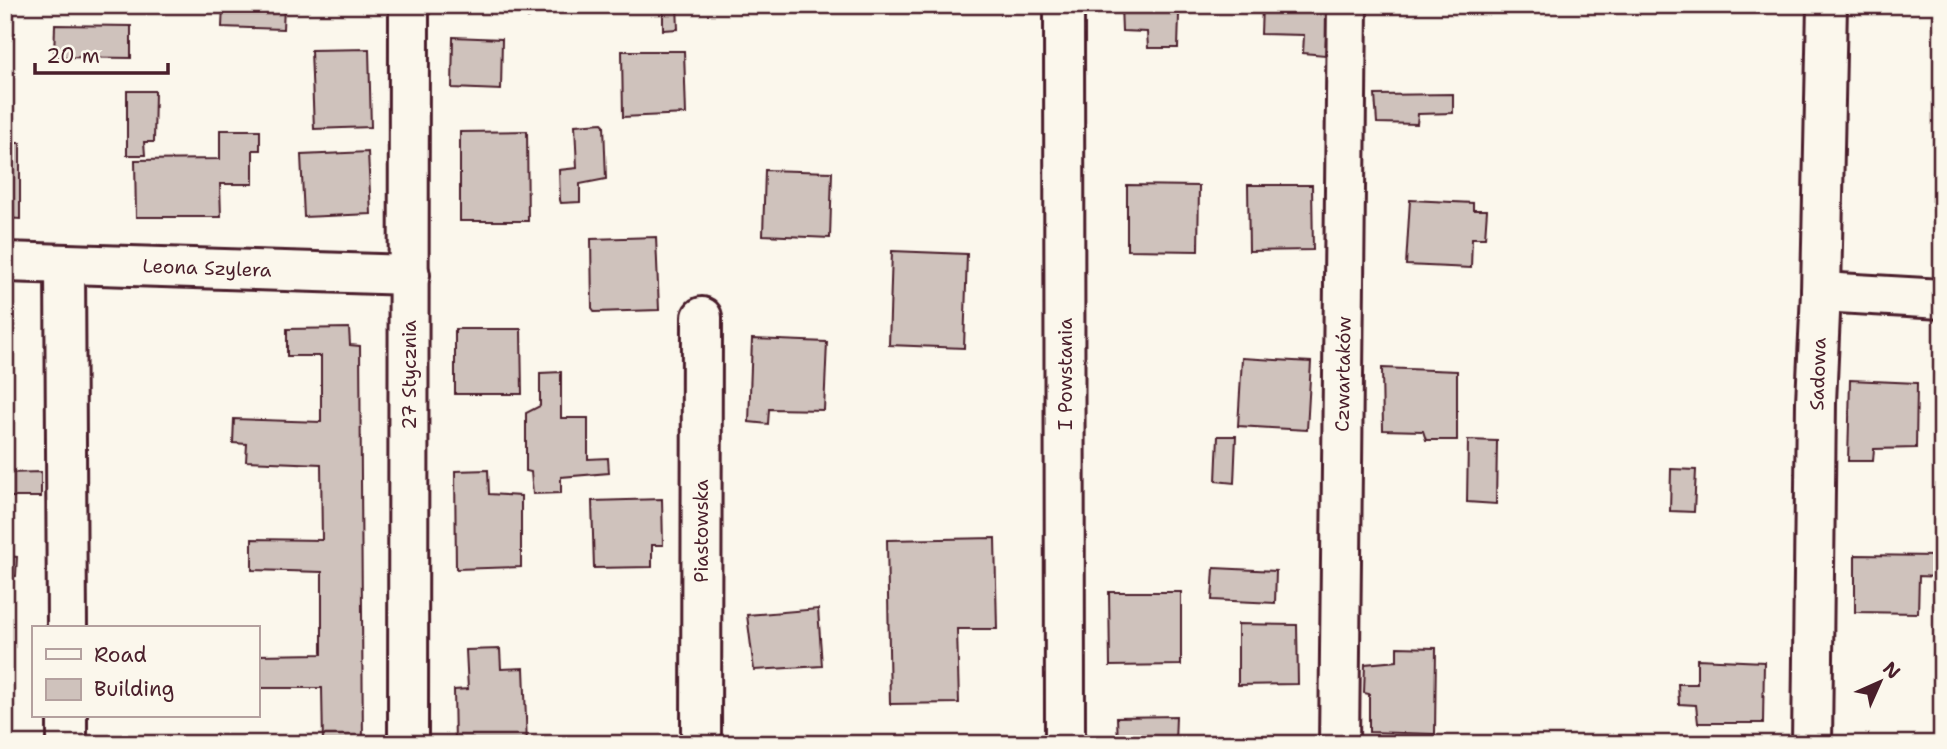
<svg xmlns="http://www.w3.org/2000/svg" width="1947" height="749" viewBox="0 0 1947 749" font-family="'Shantell Sans',sans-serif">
	<rect width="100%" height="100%" fill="#fbf7ec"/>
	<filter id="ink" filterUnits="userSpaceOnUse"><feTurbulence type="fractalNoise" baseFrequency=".0143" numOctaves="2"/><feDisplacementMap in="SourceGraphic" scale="14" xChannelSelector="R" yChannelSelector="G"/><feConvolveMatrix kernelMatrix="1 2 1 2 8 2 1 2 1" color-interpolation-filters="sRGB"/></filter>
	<g filter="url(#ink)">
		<!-- building -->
		<g fill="#cfc2bc" stroke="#4a1f2b" stroke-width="2">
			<polygon points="223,5 284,5 283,29 222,27"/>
			<polygon points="522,5 558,5 528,18"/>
			<polygon points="663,5 677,5 678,29 663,30"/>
			<polygon points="1121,5 1175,5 1175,11 1179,15 1178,48 1148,48 1147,32 1122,31"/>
			<polygon points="1262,5 1328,5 1325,55 1303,53 1304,35 1261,34"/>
			<polygon points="55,25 131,26 131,58 54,57"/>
			<polygon points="453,37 502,39 501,90 452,88"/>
			<polygon points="369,49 371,127 314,129 311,50"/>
			<polygon points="622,51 684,51 686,114 623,117"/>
			<polygon points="127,91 155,91 154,142 144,142 145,155 127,155"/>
			<polygon points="1453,94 1453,113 1418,114 1417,124 1377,123 1375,95"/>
			<polygon points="602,123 604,125 606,179 580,184 580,202 561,203 560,200 559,170 577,168 575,125"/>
			<polygon points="220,130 260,130 260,150 253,150 253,184 220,184 221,217 136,217 135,160 220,159"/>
			<polygon points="527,131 528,221 460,221 460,132"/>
			<polygon points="5,143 20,143 20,219 5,218"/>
			<polygon points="368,152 371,214 304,217 301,155"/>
			<polygon points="765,170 832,172 830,238 763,235"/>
			<polygon points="1127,185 1199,186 1198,251 1127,250"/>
			<polygon points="1248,185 1312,185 1313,250 1249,251"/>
			<polygon points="1410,200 1473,203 1473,210 1487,210 1485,238 1472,238 1471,268 1406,265"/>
			<polygon points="656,237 659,310 595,312 592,308 591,239"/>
			<polygon points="892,251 967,254 964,348 889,345"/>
			<polygon points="349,328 350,345 360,346 363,744 323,744 322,688 257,688 257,655 322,654 322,572 252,570 252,539 322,540 321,464 246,461 247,444 233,443 234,419 321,422 321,356 287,356 287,329"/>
			<polygon points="455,329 521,329 522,394 455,394"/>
			<polygon points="752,339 827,342 824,410 769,409 768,424 749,422"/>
			<polygon points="1242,358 1311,362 1307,430 1238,426"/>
			<polygon points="1382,368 1457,371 1457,440 1426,440 1423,431 1383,430"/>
			<polygon points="561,372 561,418 588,418 588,459 608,458 609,473 561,477 561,493 533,494 531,472 526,471 526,413 540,406 540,373"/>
			<polygon points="1850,380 1917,383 1916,448 1874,449 1873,461 1848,461"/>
			<polygon points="1218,436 1236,436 1234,483 1216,481"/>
			<polygon points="1468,440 1497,441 1496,504 1467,502"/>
			<polygon points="1671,469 1696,470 1694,512 1670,511"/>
			<polygon points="488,470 489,494 521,496 521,567 456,569 455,471"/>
			<polygon points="41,472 41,497 5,497 5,473"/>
			<polygon points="662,499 663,545 652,545 652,567 594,568 592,501"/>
			<polygon points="5,525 7,526 7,556 17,557 16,576 5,577"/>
			<polygon points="995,538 997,629 957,629 959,703 890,704 887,540"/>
			<polygon points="1855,555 1939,556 1938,577 1919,576 1918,613 1855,612"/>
			<polygon points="1214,568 1276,571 1275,603 1212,600"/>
			<polygon points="1109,592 1181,592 1181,665 1110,666"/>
			<polygon points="818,609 822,666 754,670 747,615"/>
			<polygon points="1238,624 1297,625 1298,684 1238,685"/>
			<polygon points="1397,647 1436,648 1435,734 1369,732 1369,694 1364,693 1365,664 1397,661"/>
			<polygon points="500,649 501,669 524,668 527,744 455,744 454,690 468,689 466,650"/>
			<polygon points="1697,659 1764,662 1763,723 1698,723 1696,705 1679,704 1678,684 1697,684"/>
			<polygon points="1176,716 1175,744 1118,744 1117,717"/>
		</g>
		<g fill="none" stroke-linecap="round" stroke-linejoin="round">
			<defs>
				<g id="minor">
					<polyline points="1064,5 1065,744"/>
					<polyline points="5,262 410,275"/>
					<polyline points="65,264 67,628"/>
					<polyline points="1821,292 1942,299"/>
					<polyline points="67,716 67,744"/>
					<polyline points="408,744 409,5"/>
					<polyline points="701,744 702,317"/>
					<polyline points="1339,744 1347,5"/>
					<polyline points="1812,744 1816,402 1821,292 1827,5"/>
				</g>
			</defs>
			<!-- minor casing -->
			<use href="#minor" stroke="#4a1f2b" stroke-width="44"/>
			<!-- minor -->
			<use href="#minor" stroke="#fbf7ec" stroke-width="38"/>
		</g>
	</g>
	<g text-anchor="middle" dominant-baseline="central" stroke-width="7" stroke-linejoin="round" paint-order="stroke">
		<!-- street labels -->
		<g font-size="19" fill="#4a1f2b" stroke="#fbf7ec">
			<text transform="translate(207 268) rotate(2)">Leona Szylera</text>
			<text transform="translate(1065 374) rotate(-90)">I Powstania</text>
			<text transform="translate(1343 374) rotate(-89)">Czwartaków</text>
			<text transform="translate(1818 374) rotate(-88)">Sadowa</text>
			<text transform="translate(409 375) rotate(-90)">27 Stycznia</text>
			<text transform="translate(701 531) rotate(-90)">Piastowska</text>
		</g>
	</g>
	<!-- margin -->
	<rect width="1947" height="749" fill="none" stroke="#fbf7ec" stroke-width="28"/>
	<rect x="14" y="14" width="1919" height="721" fill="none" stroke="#4a1f2b" stroke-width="2.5" filter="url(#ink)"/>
	<!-- legend -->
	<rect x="32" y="626" width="228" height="91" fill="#fbf7ec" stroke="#b4a19f" stroke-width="2"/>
	<rect x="46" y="649" width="35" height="10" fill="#fbf7ec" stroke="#b4a19f" stroke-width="2"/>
	<text x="94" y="662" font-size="21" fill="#4a1f2b">Road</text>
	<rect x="46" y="679" width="35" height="21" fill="#cfc2bc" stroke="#b4a19f" stroke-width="2"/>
	<text x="94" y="696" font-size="21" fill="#4a1f2b">Building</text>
	<!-- north arrow -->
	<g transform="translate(1880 682) rotate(45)" stroke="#fbf7ec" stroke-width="5" paint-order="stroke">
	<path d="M0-5L12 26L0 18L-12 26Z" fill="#4a1f2b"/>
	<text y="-10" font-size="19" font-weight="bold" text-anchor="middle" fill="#4a1f2b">N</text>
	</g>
	<!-- scale -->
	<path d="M35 63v10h133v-10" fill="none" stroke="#4a1f2b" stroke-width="3.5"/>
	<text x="46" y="63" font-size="21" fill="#4a1f2b" stroke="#fbf7ec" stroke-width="5" paint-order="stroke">20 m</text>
</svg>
